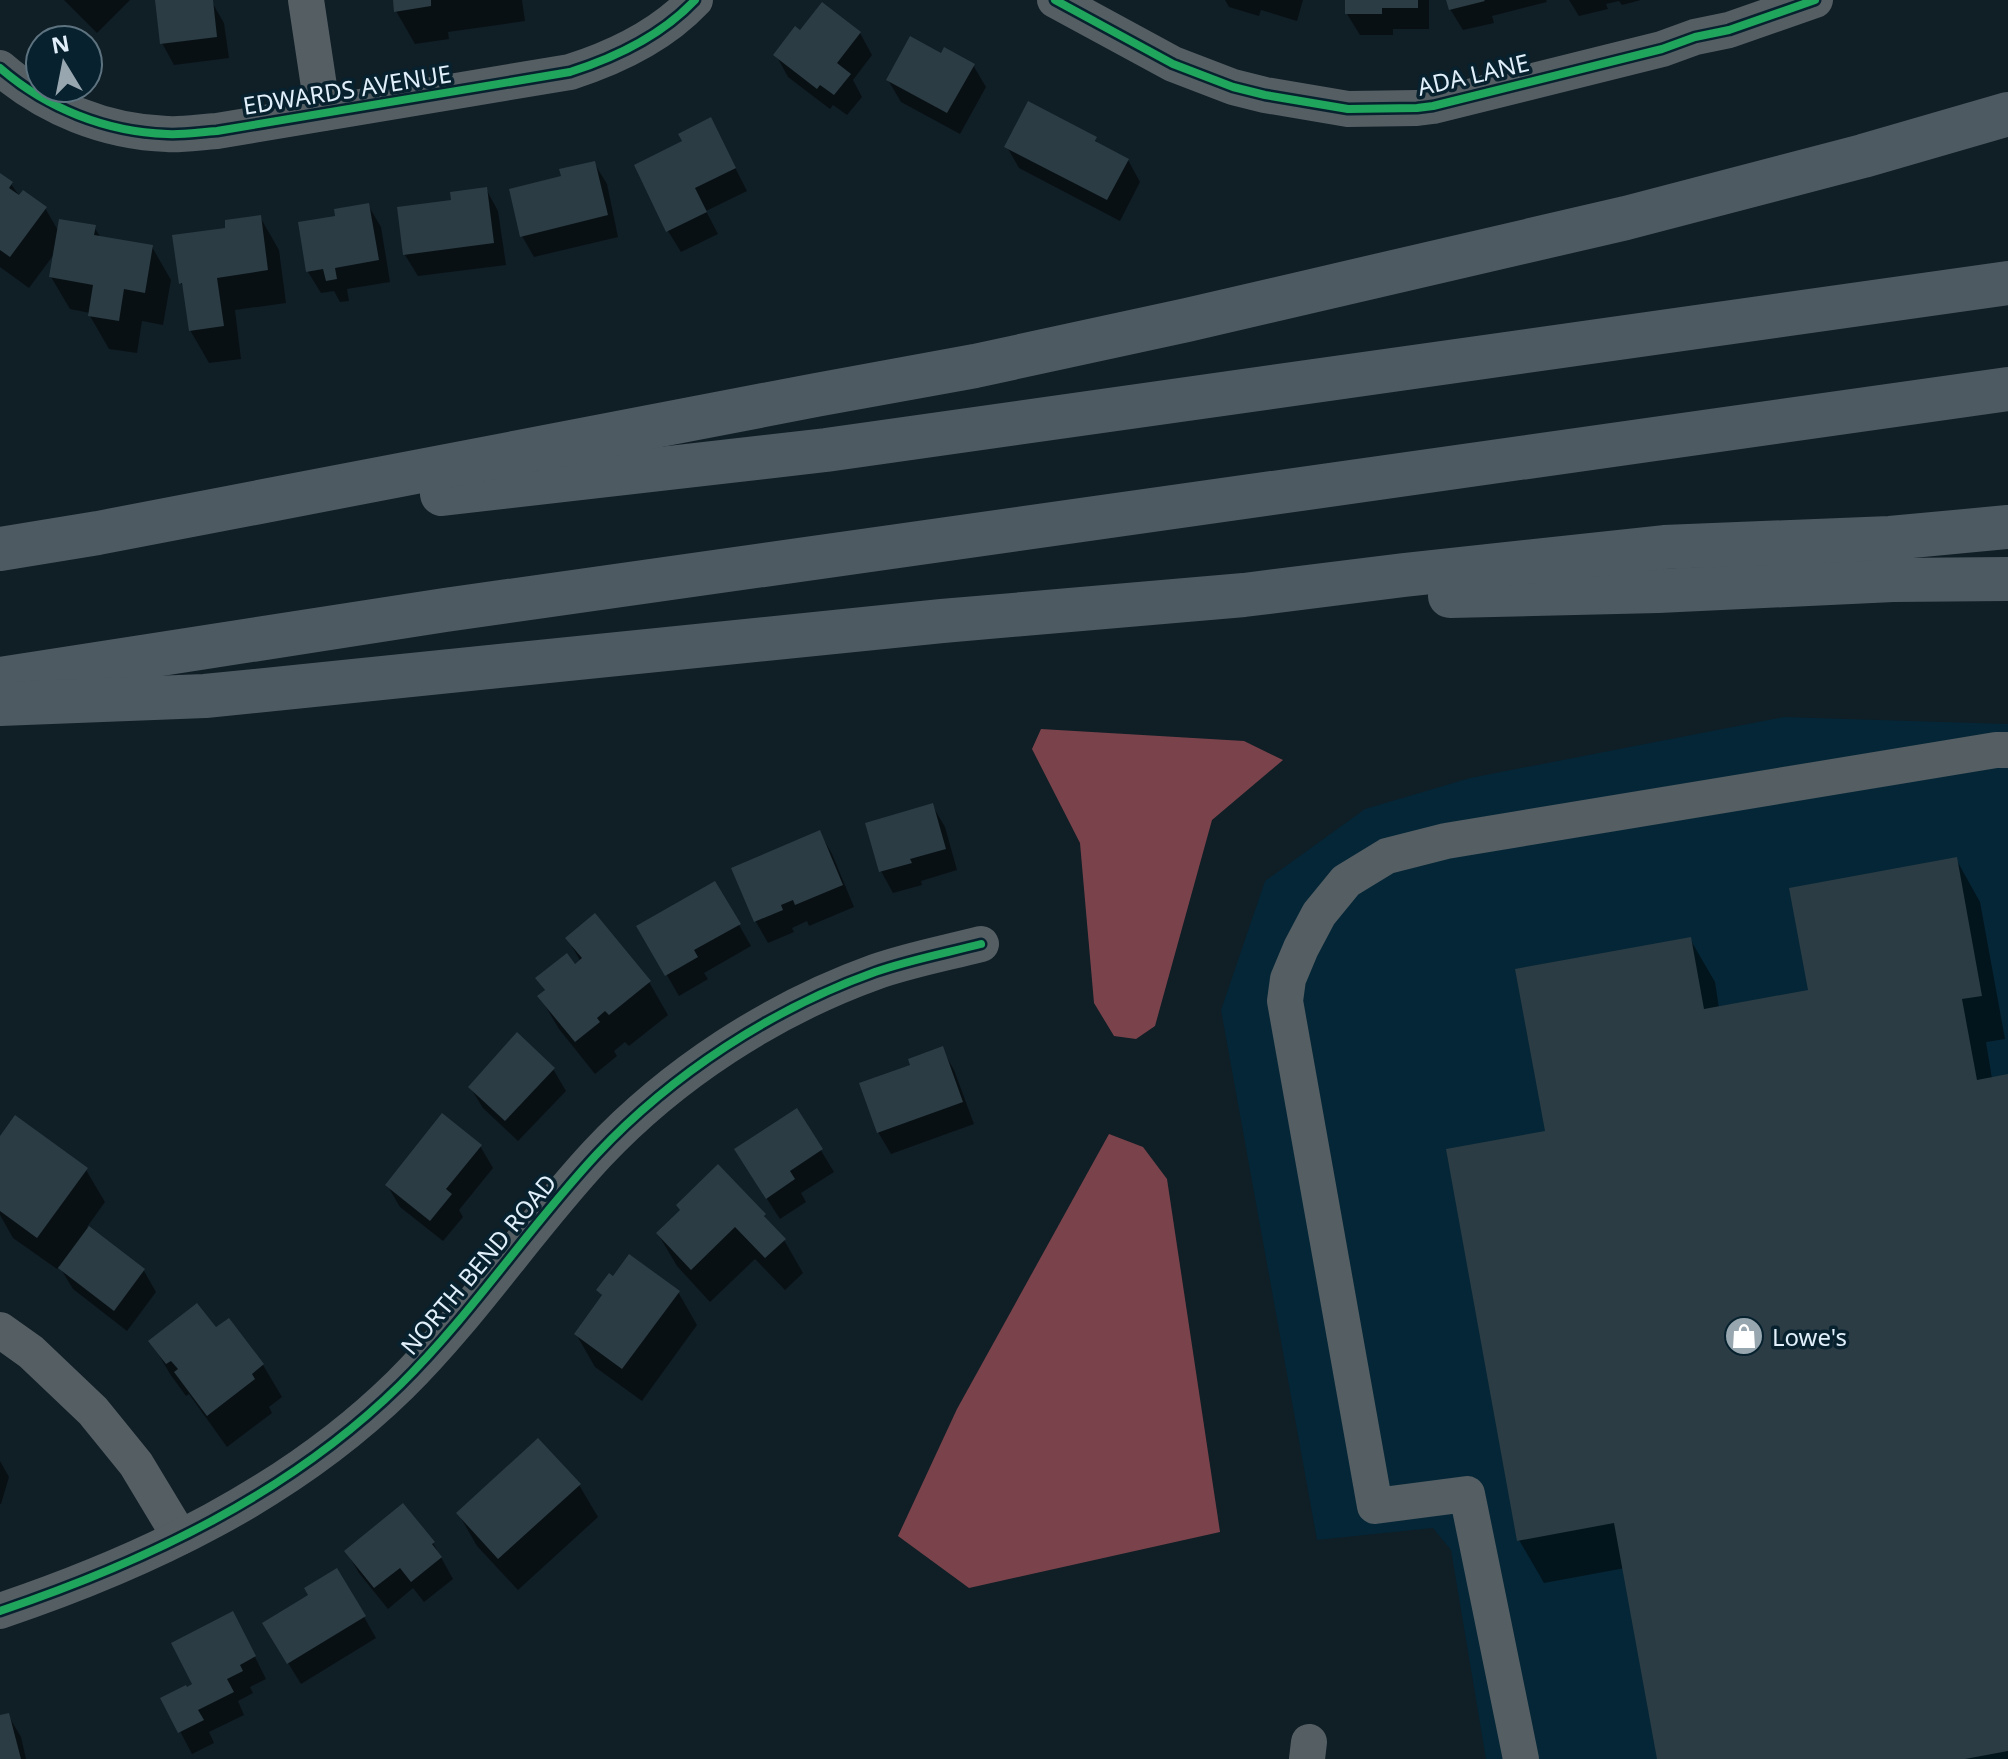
<svg xmlns="http://www.w3.org/2000/svg" width="2008" height="1759" viewBox="0 0 2008 1759" font-family="'Noto Sans',sans-serif">
	<rect width="100%" height="100%" fill="#101e26"/>
	<!-- built -->
	<polygon fill="#052636" points="1784,717 2008,724 2008,1759 1486,1759 1451,1550 1433,1528 1317,1540 1221,1010 1265,881 1365,809 1470,778"/>
	<!-- water -->
	<g fill="#7a434b">
		<polygon points="1041,729 1244,741 1283,760 1212,820 1155,1026 1136,1039 1114,1036 1094,1003 1080,843 1032,749"/>
		<polygon points="1109,1134 1143,1147 1167,1179 1220,1532 969,1588 898,1536 957,1409"/>
	</g>
	<!-- shadow -->
	<g fill="#0007">
		<polygon points="64,0 130,0 97,33"/>
		<polygon points="157,0 213,0 213,4 224,23 229,58 174,65 162,43"/>
		<polygon points="395,0 522,0 525,21 448,32 449,39 415,44 396,11"/>
		<polygon points="1225,0 1303,0 1297,21 1261,10 1259,16 1229,7"/>
		<polygon points="1347,0 1429,0 1429,29 1393,29 1393,35 1360,35 1347,14"/>
		<polygon points="1448,0 1546,0 1547,2 1492,16 1494,23 1463,30 1450,9"/>
		<polygon points="1569,0 1641,0 1622,5 1619,1 1606,4 1608,9 1579,16"/>
		<polygon points="801,33 860,33 872,55 853,80 862,97 847,115 833,105 830,109 788,77 776,55"/>
		<polygon points="942,56 973,65 986,87 960,134 901,102 888,80"/>
		<polygon points="1095,139 1099,145 1128,160 1140,182 1120,221 1019,168 1007,147"/>
		<polygon points="722,142 747,191 706,211 718,234 681,252 668,231"/>
		<polygon points="594,163 607,184 618,237 534,257 522,236 563,178"/>
		<polygon points="0,175 11,184 20,197 45,208 59,232 94,227 101,238 152,247 171,280 163,325 142,321 137,353 109,349 90,316 90,313 70,309 51,277 55,253 29,288 0,267"/>
		<polygon points="486,189 498,211 506,265 418,276 405,255 453,201"/>
		<polygon points="368,205 381,227 390,282 347,289 349,301 340,302 334,291 321,293 308,272 300,224 338,218"/>
		<polygon points="260,217 279,250 286,303 235,310 241,359 209,363 190,330 185,291 181,283"/>
		<polygon points="932,805 945,827 957,870 921,881 922,885 893,893 881,871"/>
		<polygon points="820,833 832,854 854,907 809,926 807,921 792,928 794,932 768,943 756,922 733,869"/>
		<polygon points="1956,859 1980,902 2005,1039 1986,1042 1992,1079 2008,1076 2008,1759 1660,1759 1625,1568 1544,1583 1519,1540 1547,1133 1690,939 1715,982 1719,1008 1810,991"/>
		<polygon points="715,883 751,946 704,973 708,979 679,996 639,927"/>
		<polygon points="567,938 649,982 668,1015 629,1046 625,1042 614,1051 617,1056 595,1074 559,1029 540,997 546,992 538,979 575,967 581,962"/>
		<polygon points="942,1049 954,1070 974,1124 891,1154 878,1132 913,1066"/>
		<polygon points="553,1069 566,1091 518,1141 483,1108 470,1087"/>
		<polygon points="797,1111 834,1172 801,1193 806,1202 780,1219 749,1171"/>
		<polygon points="0,1140 86,1170 105,1202 87,1227 144,1271 156,1292 127,1331 73,1289 59,1266 57,1269 13,1238 0,1215"/>
		<polygon points="480,1146 493,1168 459,1210 463,1217 443,1241 400,1207 387,1185"/>
		<polygon points="764,1215 770,1226 784,1240 803,1273 785,1290 755,1259 710,1302 677,1266 658,1234"/>
		<polygon points="599,1291 678,1292 697,1325 642,1401 595,1367 576,1334 603,1297"/>
		<polygon points="216,1330 263,1365 282,1397 269,1407 272,1413 227,1447 189,1394 186,1396 170,1374 151,1341"/>
		<polygon points="0,1461 9,1477 1,1504 0,1504"/>
		<polygon points="579,1485 598,1517 518,1590 477,1546 458,1513"/>
		<polygon points="433,1543 453,1579 424,1602 413,1588 388,1609 359,1573 346,1551"/>
		<polygon points="310,1596 364,1617 376,1638 301,1684 277,1645"/>
		<polygon points="244,1635 266,1679 250,1687 253,1693 238,1701 244,1715 209,1732 214,1743 192,1754 163,1699 195,1685"/>
		<polygon points="8,1715 21,1737 26,1759 0,1759 0,1717"/>
	</g>
	<!-- building -->
	<g fill="#2b3c44">
		<polygon points="155,0 213,0 217,37 160,44"/>
		<polygon points="393,0 431,0 431,6 394,12"/>
		<polygon points="1345,0 1418,0 1418,8 1382,8 1382,14 1345,14"/>
		<polygon points="1446,0 1484,0 1485,1 1449,10"/>
		<polygon points="822,2 861,32 837,63 851,74 834,95 820,85 817,89 773,55 795,26 800,30"/>
		<polygon points="910,36 941,53 944,47 975,64 947,113 886,80"/>
		<polygon points="1028,101 1097,137 1095,141 1129,159 1107,200 1004,147"/>
		<polygon points="711,117 736,168 695,188 707,212 666,232 634,165 682,141 678,134"/>
		<polygon points="595,161 608,215 520,237 509,189 561,176 559,169"/>
		<polygon points="0,173 13,182 9,188 19,195 23,190 47,207 10,257 0,250"/>
		<polygon points="487,187 494,243 403,255 397,207 451,200 450,192"/>
		<polygon points="369,203 379,260 335,268 337,279 326,281 323,269 306,272 298,222 335,216 334,209"/>
		<polygon points="261,215 268,270 217,278 224,326 189,331 182,283 179,284 172,235 225,228 225,220"/>
		<polygon points="59,219 96,225 94,235 153,245 145,293 124,289 119,321 88,316 93,285 49,277"/>
		<polygon points="933,803 946,849 910,859 912,863 879,872 865,823"/>
		<polygon points="820,830 843,885 795,905 793,900 781,905 783,910 754,922 731,868"/>
		<polygon points="1957,857 1982,996 1962,999 1977,1080 2008,1074 2008,1751 1965,1759 1657,1759 1614,1523 1517,1541 1446,1149 1545,1131 1515,969 1691,937 1704,1009 1808,990 1789,888"/>
		<polygon points="715,881 741,924 694,950 698,957 665,976 636,926"/>
		<polygon points="595,913 651,981 609,1015 605,1011 597,1018 600,1022 575,1042 537,996 545,990 535,978 567,953 575,964 582,958 565,938"/>
		<polygon points="517,1032 555,1068 505,1121 468,1087"/>
		<polygon points="943,1046 963,1102 877,1133 859,1083 910,1065 908,1059"/>
		<polygon points="797,1108 823,1149 790,1171 795,1179 766,1199 734,1149"/>
		<polygon points="442,1113 482,1145 446,1189 452,1194 430,1221 385,1185"/>
		<polygon points="15,1115 88,1168 37,1238 0,1211 0,1136"/>
		<polygon points="718,1164 766,1214 764,1216 786,1239 765,1258 735,1227 691,1270 656,1233 680,1210 676,1205"/>
		<polygon points="89,1226 145,1269 114,1311 58,1268"/>
		<polygon points="629,1254 680,1291 622,1369 574,1334 602,1295 596,1290 609,1273 613,1276"/>
		<polygon points="197,1303 216,1327 229,1318 264,1364 252,1374 255,1379 207,1416 174,1372 178,1369 171,1361 166,1364 148,1341"/>
		<polygon points="538,1438 581,1484 498,1559 456,1513"/>
		<polygon points="403,1503 435,1542 432,1544 442,1557 411,1582 400,1568 374,1588 344,1551"/>
		<polygon points="337,1568 366,1616 287,1664 262,1623 308,1595 304,1588"/>
		<polygon points="233,1611 256,1656 240,1665 243,1671 227,1679 234,1692 198,1710 204,1720 178,1733 160,1698 186,1685 187,1687 192,1684 171,1643"/>
		<polygon points="9,1713 21,1759 0,1759 0,1715"/>
	</g>
	<g fill="none" stroke-linecap="round" stroke-linejoin="round">
		<!-- minor -->
		<g stroke="#545e63" stroke-width="36">
			<polyline points="306,0 323,113"/>
			<polyline points="1055,0 1173,64 1233,87 1265,95 1348,109 1417,108 1433,106 1662,49 1695,37 1729,30 1815,0"/>
			<path d="M0 68C46 108 106 132 167 134 183 135 200 132 217 131L570 72C614 58 662 35 695 0"/>
			<polyline points="0,1330 31,1352 93,1411 136,1464 180,1537"/>
			<path d="M0 1611C145 1562 289 1494 400 1385 472 1314 528 1228 597 1154 672 1074 772 1009 875 972 909 960 946 953 981 944"/>
			<polyline points="1307,1759 1309,1742"/>
			<polyline points="1521,1759 1467,1494 1375,1506 1285,1001 1288,979 1301,948 1319,914 1346,881 1387,856 1446,841 1996,750 2008,750"/>
		</g>
		<!-- highway -->
		<g stroke="#4e5a62" stroke-width="44">
			<polyline points="442,494 826,450 2008,283"/>
			<polyline points="0,549 98,533 816,395 975,366 1187,320 1626,218 1863,156 2008,114"/>
			<polyline points="1450,596 1658,591 1893,580 2008,579"/>
			<polyline points="0,679 445,610 2008,389"/>
			<polyline points="0,704 205,696 942,621 1244,595 1404,575 1664,547 1890,538 2008,527"/>
		</g>
		<defs>
			<g id="cycleway">
				<polyline points="1055,0 1173,64 1233,87 1265,95 1348,109 1417,108 1433,106 1662,49 1695,37 1729,30 1815,0"/>
				<path d="M0 68C46 108 106 132 167 134 183 135 200 132 217 131L570 72C614 58 662 35 695 0"/>
				<path d="M0 1611C145 1562 289 1494 400 1385 472 1314 528 1228 597 1154 672 1074 772 1009 875 972 909 960 946 953 981 944"/>
			</g>
		</defs>
		<!-- cycleway casing -->
		<use href="#cycleway" stroke="#07212f" stroke-width="13"/>
		<!-- cycleway -->
		<use href="#cycleway" stroke="#20a55d" stroke-width="8"/>
	</g>
	<!-- icons -->
	<defs>
		<symbol id="shop-disc" viewBox="-11 -11 22 22"><circle r="9.5" fill="#97a6af" stroke="#07212f"/><path d="M-5-2.5h2.3a2.7 3.5 0 0 1 5.4 0H5L5.5 6h-11ZM-1.5-2.5h3a1.5 2.3 0 0 0-3 0Z" fill="#fff"/></symbol>
	</defs>
	<g fill-rule="evenodd">
		<use href="#shop-disc" x="1722" y="1314" width="44" height="44"/>
	</g>
	<g text-anchor="middle" dominant-baseline="central" stroke-width="7" stroke-linejoin="round" paint-order="stroke">
		<!-- street labels -->
		<g font-size="24" fill="#e0eff9" stroke="#07212f">
			<text transform="translate(1473 74) rotate(-13)">ADA LANE</text>
			<text transform="translate(347 89) rotate(-9)">EDWARDS AVENUE</text>
			<text transform="translate(478 1264) rotate(-50)">NORTH BEND ROAD</text>
		</g>
		<!-- poi labels -->
		<g font-size="24" fill="#e0eff9" stroke="#07212f" text-anchor="start">
			<text x="1772" y="1336">Lowe's</text>
		</g>
	</g>
	<!-- north arrow -->
	<g transform="translate(64 64) rotate(350)"><circle r="38" fill="#07212f" stroke="#5e7380" stroke-width="2"/>
	<path d="M0-6L14 30L0 20L-14 30Z" fill="#97a6af"/>
	<text y="-12" font-size="22" font-weight="bold" text-anchor="middle" fill="#e0eff9">N</text>
	</g>
</svg>
